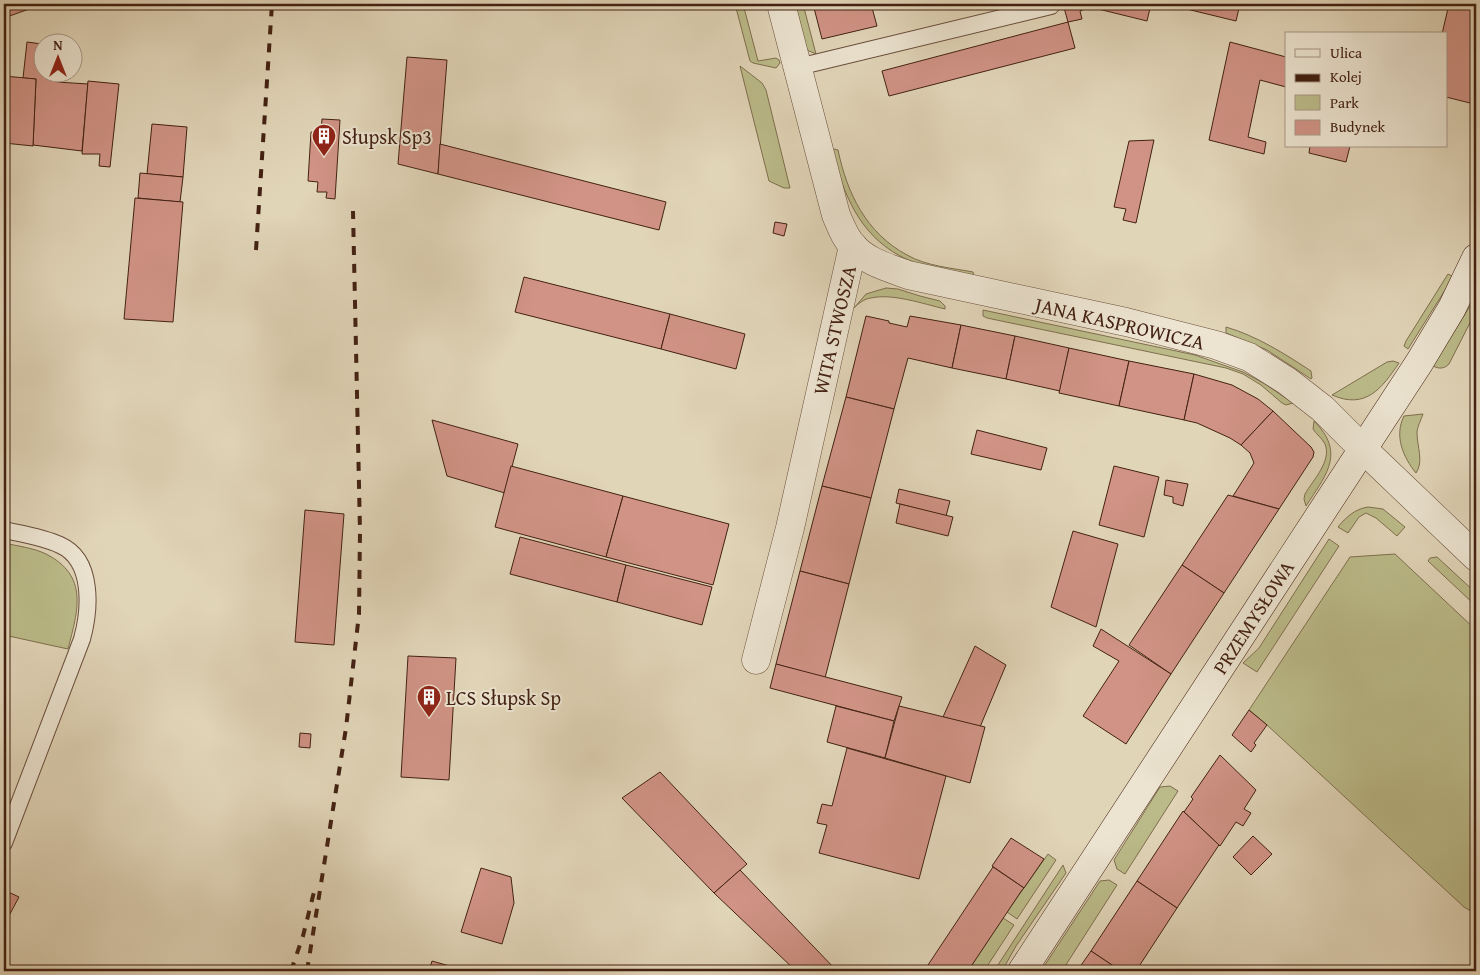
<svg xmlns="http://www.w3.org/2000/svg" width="1480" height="975" viewBox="0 0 1480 975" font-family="'Gentium Book Plus',serif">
	<rect width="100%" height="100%" fill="#e1d5b8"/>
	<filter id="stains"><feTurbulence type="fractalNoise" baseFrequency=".004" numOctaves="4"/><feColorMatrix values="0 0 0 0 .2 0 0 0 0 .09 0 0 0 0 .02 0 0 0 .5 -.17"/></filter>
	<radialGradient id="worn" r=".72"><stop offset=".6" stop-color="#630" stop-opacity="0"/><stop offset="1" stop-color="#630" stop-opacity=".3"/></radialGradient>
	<!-- green -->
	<g fill="#bbbb89" stroke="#7f6e4e">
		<polygon points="735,4 743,4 758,61 776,58 779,60 780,63 776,68 753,63 750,61"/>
		<polygon points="795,4 803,4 816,54 807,50"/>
		<polygon points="740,66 762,83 766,90 790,188 784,188 769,181"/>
		<path d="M835 149 838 150C847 193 866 233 907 255 926 266 952 268 973 272L974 277C950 271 922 268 900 256 858 233 844 194 832 151Z"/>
		<polygon points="1448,274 1452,276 1447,287 1408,349 1404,346 1406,341"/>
		<path d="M886 288 898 289 920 296 940 301 945 306V309C924 304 892 293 871 298 864 299 859 303 854 308L866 294Z"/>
		<path d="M1470 306H1476V311L1449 364C1444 369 1439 369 1433 366Z"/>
		<polygon points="983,310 1195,355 1243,372 1265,384 1293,403 1286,405 1282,403 1261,385 1243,374 1226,368 987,318 983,316"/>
		<path d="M1226 327C1257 336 1285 354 1311 371L1312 378 1311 379 1267 350 1226 333Z"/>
		<path d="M1393 361 1399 363C1382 388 1366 410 1332 395L1387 362Z"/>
		<path d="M1423 414C1421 420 1417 427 1417 433 1417 446 1424 462 1416 473 1403 457 1394 436 1404 416Z"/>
		<path d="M1314 421C1346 453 1326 475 1306 506L1304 499 1305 494C1313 480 1332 461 1325 444 1322 438 1316 434 1313 429Z"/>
		<path d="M1368 507 1383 509 1405 527 1397 536 1376 518 1366 513 1359 517 1348 533 1338 527C1346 517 1355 509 1368 507Z"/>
		<polygon points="1329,539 1339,546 1257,672 1243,663 1259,648"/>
		<path d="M4 543C17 546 34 548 46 554 89 576 78 610 68 649L4 635Z"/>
		<polygon points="1395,554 1476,630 1476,914 1464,907 1267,725 1249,710 1350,557"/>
		<polygon points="1437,557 1476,593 1476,606 1428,561 1430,558"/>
		<polygon points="1170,786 1178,791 1125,874 1117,869 1114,860 1160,787"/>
		<polygon points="1048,854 1056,860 1017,919 1007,912"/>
		<polygon points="1063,865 1066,873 1016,946 1002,971 994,971"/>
		<polygon points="1109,880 1117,885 1062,971 1041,971 1100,881"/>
		<polygon points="1003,918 1014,925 984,971 968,971"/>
	</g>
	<!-- building -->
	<g fill="#d09385" stroke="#432112">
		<polygon points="4,4 43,4 4,18"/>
		<polygon points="813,4 871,4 877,26 822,39"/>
		<polygon points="1063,4 1089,4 1090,7 1080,11 1082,19 1068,22"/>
		<polygon points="1089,4 1151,4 1147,21 1090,7"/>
		<polygon points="1166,4 1240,4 1236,21"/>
		<polygon points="1449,4 1476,4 1476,91 1474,104 1446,97 1446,34 1442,34"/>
		<polygon points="1068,22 1075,48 889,96 882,71"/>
		<polygon points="27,42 42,44 42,72 56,72 57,82 88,84 82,151 33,145 36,79 23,78"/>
		<polygon points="1230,42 1286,57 1286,87 1260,80 1248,137 1266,142 1264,154 1209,140"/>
		<polygon points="407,57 447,60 438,174 398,164"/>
		<polygon points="4,76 36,79 33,146 4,143"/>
		<polygon points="88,81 119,84 110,167 99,166 100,154 82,154"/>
		<polygon points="322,119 340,120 335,199 326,198 327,192 317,192 318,182 308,181 311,132 321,133"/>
		<polygon points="152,124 187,127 183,177 147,174"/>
		<polygon points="1154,140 1136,223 1123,220 1126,209 1114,207 1129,141"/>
		<polygon points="440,144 666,202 659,230 438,174"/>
		<polygon points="1310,146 1350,146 1346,162 1309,153"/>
		<polygon points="140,173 183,177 180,202 138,198"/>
		<polygon points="135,198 183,202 173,322 124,319"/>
		<polygon points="775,222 787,224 784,236 773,233"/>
		<polygon points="524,277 670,314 661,349 515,312"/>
		<polygon points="670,314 745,334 736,369 661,349"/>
		<polygon points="866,316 889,321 889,323 907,327 910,316 961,325 952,368 908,358 894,409 846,397"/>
		<polygon points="961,325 1015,336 1006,379 952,368"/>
		<polygon points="1015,336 1069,348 1060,391 1006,379"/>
		<polygon points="1069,348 1129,361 1119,406 1059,393"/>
		<polygon points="1129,361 1194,374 1184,420 1119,406"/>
		<polygon points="1194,374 1232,385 1258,399 1273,411 1241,445 1230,438 1197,423 1184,420"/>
		<polygon points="846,397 894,409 871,498 822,486"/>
		<polygon points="1273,411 1311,447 1314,452 1313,457 1279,509 1233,496 1254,463 1250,453 1241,445"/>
		<polygon points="432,420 518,444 505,493 447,476"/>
		<polygon points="977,430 1047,448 1041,470 971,454"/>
		<polygon points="511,466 623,496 606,557 495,527"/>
		<polygon points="1114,466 1159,477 1144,537 1099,525"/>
		<polygon points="1166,480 1188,484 1183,506 1173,503 1173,497 1164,495"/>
		<polygon points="822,486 871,498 849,584 800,571"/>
		<polygon points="899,489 950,501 946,516 896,503"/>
		<polygon points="1228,495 1279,509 1224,593 1182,565"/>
		<polygon points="623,496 729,524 713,585 606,557"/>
		<polygon points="900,504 953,517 948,536 896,523"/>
		<polygon points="305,510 344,514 334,645 295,642"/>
		<polygon points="1073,531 1118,544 1096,627 1051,607"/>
		<polygon points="520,537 626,565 617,602 510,574"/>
		<polygon points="626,565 712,587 702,625 617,602"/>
		<polygon points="1182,565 1224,593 1171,674 1129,645"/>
		<polygon points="800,571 849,584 825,678 776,664"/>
		<polygon points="1101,629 1171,674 1126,744 1083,716 1119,661 1093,646"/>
		<polygon points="975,646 1006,665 980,727 943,717"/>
		<polygon points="408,656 456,658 449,780 401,777"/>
		<polygon points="776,664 902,697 894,721 770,688"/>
		<polygon points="836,706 894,721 885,758 827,742"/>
		<polygon points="899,706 985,727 970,783 885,758"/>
		<polygon points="1249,710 1267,725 1254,743 1256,745 1251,752 1232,735"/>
		<polygon points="300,733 311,734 310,748 299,747"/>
		<polygon points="847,748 946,776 919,879 819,853 827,825 817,823 822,804 832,806"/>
		<polygon points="1220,755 1256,790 1244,809 1251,813 1243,826 1236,822 1220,846 1184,812 1193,799 1191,797"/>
		<polygon points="660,772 747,864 714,893 622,798"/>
		<polygon points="1183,811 1219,845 1177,908 1137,881"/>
		<polygon points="1253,836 1272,854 1251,875 1233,857"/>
		<polygon points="1011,838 1044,859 1024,888 992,866"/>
		<polygon points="993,867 1024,888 1022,890 968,971 924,971"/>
		<polygon points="481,868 511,877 514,903 502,944 461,932"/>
		<polygon points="740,870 788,920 837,971 796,971 714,893"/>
		<polygon points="1137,881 1177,908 1136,971 1121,971 1091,951"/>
		<polygon points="4,890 19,897 4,925"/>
		<polygon points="1091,951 1121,971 1077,971"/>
		<polygon points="432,961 467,971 429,971"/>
	</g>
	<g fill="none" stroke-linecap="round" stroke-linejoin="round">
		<defs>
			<g id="lane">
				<polyline points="798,67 1051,6 1051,4"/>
				<path d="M4 530C22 534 43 537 60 545 94 560 90 610 82 639L4 843"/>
			</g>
			<g id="street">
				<path d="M781 4 836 215C841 226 845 238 853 246 866 262 890 268 908 275L1126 322 1216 345 1249 357 1287 381 1323 409 1363 449 1476 557"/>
				<polyline points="756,660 790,528 853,246"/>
			</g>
			<polyline id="secondary" points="1022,971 1419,363 1452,308 1476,258"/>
		</defs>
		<!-- lane casing -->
		<use href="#lane" stroke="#6a4e3c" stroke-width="18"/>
		<!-- street casing -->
		<use href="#street" stroke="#6a4e3c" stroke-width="29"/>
		<!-- secondary casing -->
		<use href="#secondary" stroke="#432112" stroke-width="29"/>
		<!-- lane -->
		<use href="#lane" stroke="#ece4d1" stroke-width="16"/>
		<!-- street -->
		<use href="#street" stroke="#ece4d1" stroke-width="28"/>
		<!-- secondary -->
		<use href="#secondary" stroke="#ece4d1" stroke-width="28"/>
		<!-- rail -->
		<g stroke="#432112" stroke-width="4" stroke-dasharray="9 9" stroke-linecap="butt">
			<polyline points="256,250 272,4"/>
			<polyline points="291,971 303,936 314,892"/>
			<polyline points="307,971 346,728 359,614 360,531 353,211"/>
		</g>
	</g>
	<!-- icons -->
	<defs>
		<symbol id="building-pin" viewBox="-11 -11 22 30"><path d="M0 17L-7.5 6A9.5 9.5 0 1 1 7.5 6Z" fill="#8f2418" stroke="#ece4d1"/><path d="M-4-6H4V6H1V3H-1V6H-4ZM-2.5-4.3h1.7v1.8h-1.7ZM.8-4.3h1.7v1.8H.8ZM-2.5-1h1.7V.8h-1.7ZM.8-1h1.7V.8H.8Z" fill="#fff"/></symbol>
	</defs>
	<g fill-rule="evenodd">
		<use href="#building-pin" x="310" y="122" width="28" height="38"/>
		<use href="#building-pin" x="415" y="683" width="28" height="38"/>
	</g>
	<g text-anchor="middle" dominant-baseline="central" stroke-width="4" stroke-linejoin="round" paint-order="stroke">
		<!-- poi labels -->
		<g font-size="20" fill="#432112" stroke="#ece4d1" text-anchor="start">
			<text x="342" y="136">Słupsk Sp3</text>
			<text x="446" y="697">LCS Słupsk Sp</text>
		</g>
		<!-- street labels -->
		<g font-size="20" fill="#432112" stroke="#ece4d1">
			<text transform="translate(1120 323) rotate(13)">JANA KASPROWICZA</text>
			<text transform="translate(834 330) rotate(-77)">WITA STWOSZA</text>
			<text transform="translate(1253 617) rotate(-57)">PRZEMYSŁOWA</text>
		</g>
	</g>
	<!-- margin -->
	<rect width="1480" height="975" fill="none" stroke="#e1d5b8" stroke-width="20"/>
	<rect x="5" y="5" width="1470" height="965" fill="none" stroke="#432112" stroke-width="2.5"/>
	<rect x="10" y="10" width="1460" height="955" fill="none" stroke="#432112"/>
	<!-- legend -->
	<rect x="1285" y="32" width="162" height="115" fill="#ece4d1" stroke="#a89685"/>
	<rect x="1295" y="49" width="25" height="8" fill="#ece4d1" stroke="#a89685"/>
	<text x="1330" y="58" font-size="15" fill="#432112">Ulica</text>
	<rect x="1295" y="74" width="25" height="8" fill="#432112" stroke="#a89685"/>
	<text x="1330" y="82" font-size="15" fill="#432112">Kolej</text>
	<rect x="1295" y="95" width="25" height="15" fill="#bbbb89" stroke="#a89685"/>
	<text x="1330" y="108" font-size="15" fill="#432112">Park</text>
	<rect x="1295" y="120" width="25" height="15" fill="#d09385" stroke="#a89685"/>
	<text x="1330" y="132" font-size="15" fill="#432112">Budynek</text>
	<!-- north arrow -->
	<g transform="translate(58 58)"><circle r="24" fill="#ece4d1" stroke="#a89685"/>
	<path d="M0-4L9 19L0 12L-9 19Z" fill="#8f2418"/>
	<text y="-8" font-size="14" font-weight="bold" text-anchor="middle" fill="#432112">N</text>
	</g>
	<rect width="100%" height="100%" filter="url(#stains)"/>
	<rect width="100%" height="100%" fill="url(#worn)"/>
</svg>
